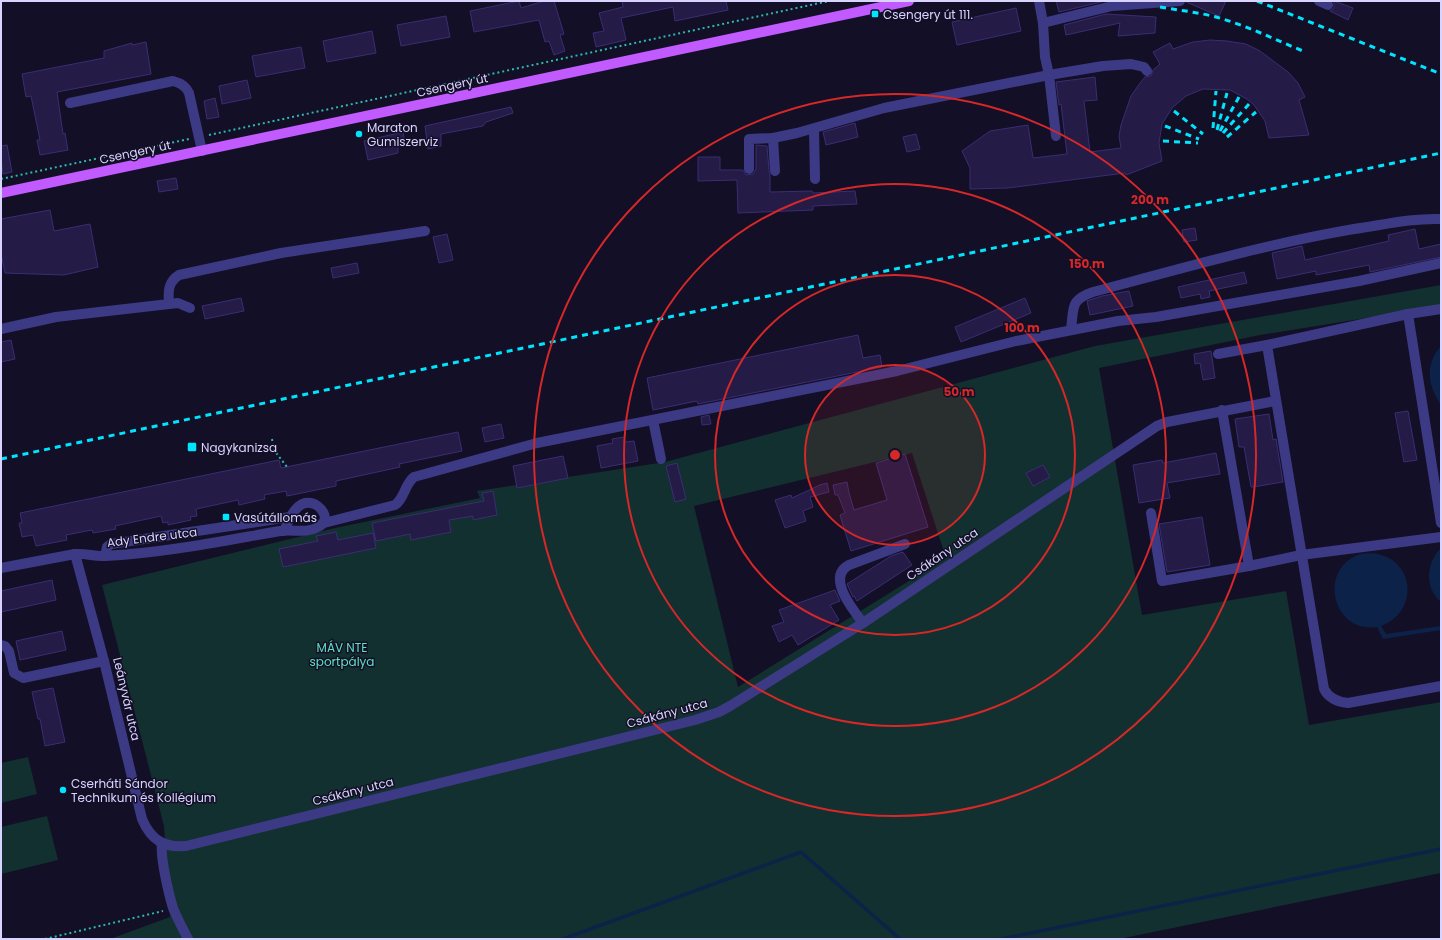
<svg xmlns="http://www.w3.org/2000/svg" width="1442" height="940" viewBox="0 0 1442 940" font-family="Poppins,sans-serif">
	<rect width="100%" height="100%" fill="#130f26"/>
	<!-- green -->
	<g fill="#12302f" fill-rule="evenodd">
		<path d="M1441 285V306L1260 335 1099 368 1142 615 1286 591 1309 725 1441 702V873L1119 939H110L170 917 164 826 102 585 335 528 480 498 477 491 665 462 1095 346ZM912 453 946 558 738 687 694 506Z"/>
		<polygon points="28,757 37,794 1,803 1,763"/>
		<polygon points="47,816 58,860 1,874 1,827"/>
	</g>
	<!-- water -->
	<g fill="#0c2248">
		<path d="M1441 346V405C1428 386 1424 365 1441 346Z"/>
		<path d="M1441 548V602C1424 588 1426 563 1441 548Z"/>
		<path d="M1374 553C1382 555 1390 557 1396 563 1417 583 1408 617 1381 626L1386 634 1441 626V630L1383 639 1377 627C1332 634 1317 567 1361 554 1365 553 1370 554 1374 553Z"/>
	</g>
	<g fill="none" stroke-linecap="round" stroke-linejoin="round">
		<!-- stream -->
		<g stroke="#0c2248" stroke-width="3.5">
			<polyline points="563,939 801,852 900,939"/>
			<polyline points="1001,939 1441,849"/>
		</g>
	</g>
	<!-- building -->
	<g fill="#241b47" stroke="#3b2d73">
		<polygon points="519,1 521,8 544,1 554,1 564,34 560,35 565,51 554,55 549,41 545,42 539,20 474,32 470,11"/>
		<polygon points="622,1 726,1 728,10 675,21 673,7 621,18 626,40 596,47 593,33 604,31 599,13 623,7"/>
		<polygon points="1056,1 1101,1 1101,2 1059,12"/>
		<polygon points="1186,1 1226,1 1219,16 1186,2"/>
		<polygon points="1334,1 1353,8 1348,20 1330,11 1334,8"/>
		<polygon points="1016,8 1021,31 957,45 952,22"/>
		<polygon points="1106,14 1156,17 1155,33 1118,36 1120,23 1066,35 1064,25"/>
		<polygon points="446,16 450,37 401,46 397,25"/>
		<polygon points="372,31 376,53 327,62 323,41"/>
		<polygon points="1210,40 1227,41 1246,44 1260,51 1288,72 1298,83 1305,97 1299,100 1309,135 1269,138 1265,121 1254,105 1247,99 1230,90 1203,89 1186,96 1172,108 1162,124 1159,143 1162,161 1126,175 1125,173 1008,188 970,189 970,168 962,151 990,131 1028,125 1033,158 1067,154 1061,104 1059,105 1056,82 1095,77 1097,100 1084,101 1090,152 1121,148 1119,136 1121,125 1131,96 1140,83 1145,77 1151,76 1153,70 1160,64 1153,52 1170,43 1173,49 1193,42"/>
		<polygon points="146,42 151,74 57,92 63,134 65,133 68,150 40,155 37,140 40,140 31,96 26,97 22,74 104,58 104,51 132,43 132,45"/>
		<polygon points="301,47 305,68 256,77 252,56"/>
		<polygon points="247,80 251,98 222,104 219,86"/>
		<polygon points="215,98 219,117 207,119 204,101"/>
		<polygon points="511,107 513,113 486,122 483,126 441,134 441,146 428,149 425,126"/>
		<polygon points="855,123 858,137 826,145 823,132"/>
		<polygon points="403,132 405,145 398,147 398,153 368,160 364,141"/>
		<polygon points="916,134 920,149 907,152 903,137"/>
		<polygon points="7,145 12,172 3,174 1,160 1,146"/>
		<polygon points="756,145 767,146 769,171 770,175 770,192 812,191 813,193 855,191 857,204 813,206 813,210 738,213 737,180 698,181 698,157 720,157 720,170 743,170 746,175 753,174 756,169"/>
		<polygon points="176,178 178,189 159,192 157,181"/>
		<polygon points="50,210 54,231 90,224 98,267 64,275 5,273 1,254 1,219"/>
		<polygon points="1195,228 1197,240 1184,242 1182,230"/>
		<polygon points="1415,229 1419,249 1441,244 1441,257 1370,272 1369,265 1316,275 1316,271 1277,279 1272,253 1302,246 1305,260 1389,241 1388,235"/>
		<polygon points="447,234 453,260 439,263 433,237"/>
		<polygon points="357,263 359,273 333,278 331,268"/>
		<polygon points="1244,272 1247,283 1209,291 1210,297 1201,299 1200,294 1181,298 1178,287"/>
		<polygon points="1129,291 1133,306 1090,315 1087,301 1102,296"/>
		<polygon points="241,298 244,311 205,319 202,306"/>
		<polygon points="1025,298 1031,313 961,342 955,327"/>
		<polygon points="858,335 863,358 880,355 882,367 698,404 697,401 653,410 647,378"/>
		<polygon points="11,340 15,359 1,362 1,342"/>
		<polygon points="1211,351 1215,378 1203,380 1200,363 1195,364 1194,354"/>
		<polygon points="1408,411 1417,460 1404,462 1395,413"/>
		<polygon points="1269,414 1273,440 1276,439 1283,482 1253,487 1251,487 1244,447 1239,447 1235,419"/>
		<polygon points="709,415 711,424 702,425 701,417"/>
		<polygon points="501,424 504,438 485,442 482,428"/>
		<polygon points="458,432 462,451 399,464 400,467 336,481 336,486 287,496 286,491 264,495 265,499 239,505 238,500 196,509 197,516 190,517 191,520 168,525 168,522 163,523 161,516 115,526 116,529 93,533 92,530 66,535 67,540 36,546 33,535 22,537 19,523 22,523 20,513 279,460 281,468"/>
		<polygon points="624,437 625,442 634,441 638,461 601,468 597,446 613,443 612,439"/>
		<polygon points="1216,453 1220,474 1167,483 1170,498 1139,503 1133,465 1162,460 1163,463"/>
		<polygon points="905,454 928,527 851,551 840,515 845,513 838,495 835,495 833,485 847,482 849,493 854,510 887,500 876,463"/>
		<polygon points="563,456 568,478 517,488 513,466"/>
		<polygon points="677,463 686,499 675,502 666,466"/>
		<polygon points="1043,465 1050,477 1033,486 1026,473"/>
		<polygon points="827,483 829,492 810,497 813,507 803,511 806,521 785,528 775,500 791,495 792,498 820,485"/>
		<polygon points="493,491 497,515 473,520 473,516 449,520 451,532 411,540 410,534 376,541 372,523 484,501 482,493"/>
		<polygon points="1202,517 1210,565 1167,572 1159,524"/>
		<polygon points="336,532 338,540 373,533 376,548 283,567 279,549 318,541 316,536"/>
		<polygon points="903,552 912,565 857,601 854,596 853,597 847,584 891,556"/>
		<polygon points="52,580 56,600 1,612 1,591"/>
		<polygon points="835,590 840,601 830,605 839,620 798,645 792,635 779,642 772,626 784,622 779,610"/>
		<polygon points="62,631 66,650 20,660 16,641"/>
		<polygon points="53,688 65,742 45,746 40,719 38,719 32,692"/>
	</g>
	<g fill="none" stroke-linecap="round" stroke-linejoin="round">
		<!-- path -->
		<g stroke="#2fb8b0" stroke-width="2" stroke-dasharray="2 3" stroke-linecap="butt">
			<polyline points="209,135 829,1"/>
			<polyline points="1,179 189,139"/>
			<polyline points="272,439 274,450 287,467"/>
			<polyline points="45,939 163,911"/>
		</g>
		<!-- minor -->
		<g stroke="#3d3a85" stroke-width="10">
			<polyline points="1039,1 1043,23 1045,57 1049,75 1056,136"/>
			<polyline points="1319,1 1328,5"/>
			<polyline points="1043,23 1112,6 1180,1"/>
			<path d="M70 103 173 81C181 83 186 86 189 93L202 151"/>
			<polyline points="814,129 815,179"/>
			<polyline points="773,138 775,171"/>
			<polyline points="749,169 749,139 773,138 797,133 884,108 1049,75 1103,66 1131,64 1144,67 1147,71"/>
			<polyline points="169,304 178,303 190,308"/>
			<polyline points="1408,314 1441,309"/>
			<path d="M1 329 56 317 169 304C168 291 168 282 179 275L281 253 425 231"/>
			<path d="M1071 329C1074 307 1070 300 1093 292 1179 269 1266 244 1354 229 1383 225 1411 218 1441 219"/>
			<path d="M1267 345 1324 689C1329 699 1338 702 1348 703L1441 686"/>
			<polyline points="1218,354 1267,345 1408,314 1441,523"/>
			<polyline points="1222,410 1249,566"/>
			<polyline points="653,420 661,459"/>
			<polyline points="1151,513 1162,581 1249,566 1301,555 1441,537"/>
			<path d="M324 523 395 505C405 498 404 485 414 477L537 443 897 371 1016 341 1118 321 1156 317 1359 281 1441 263"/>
			<path d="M75 554 104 661 142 819C151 840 164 848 186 846L695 720 719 712 730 706 863 623 1157 426 1167 422 1275 401"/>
			<polyline points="105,556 107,547 111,544 290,517"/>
			<path d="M1 568 75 554C86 553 95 557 105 556 164 553 222 541 280 531 293 529 306 534 318 527 324 524 327 518 323 512 321 508 316 504 311 503 296 500 289 520 284 531"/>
			<path d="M863 623C853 610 826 577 849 565L905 544"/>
			<polyline points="1,645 5,646 9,651 14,673 23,678 104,661"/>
			<path d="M162 844C160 857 169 895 173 908 177 918 183 929 188 939"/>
		</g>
		<!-- major -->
		<polyline stroke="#c25bff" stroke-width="10" points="1,193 909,1"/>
		<!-- rail -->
		<g stroke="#00e5ff" stroke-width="3" stroke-dasharray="6 5" stroke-linecap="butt">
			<polyline points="1257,1 1441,74"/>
			<path d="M1160 7C1178 10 1195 12 1212 16 1244 24 1273 39 1303 51"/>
			<polyline points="1174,111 1203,134"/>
			<polyline points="1165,126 1199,139"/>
			<polyline points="1213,128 1216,91"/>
			<polyline points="1217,130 1227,93"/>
			<polyline points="1220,131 1239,97"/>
			<polyline points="1223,133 1249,104"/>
			<polyline points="1227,137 1256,112"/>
			<polyline points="1163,141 1198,143"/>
			<polyline points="1,459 1441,153"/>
		</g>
	</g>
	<!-- distance rings -->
	<circle cx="895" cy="455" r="90" fill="#d62828" fill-opacity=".12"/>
	<g fill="none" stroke="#d62828" stroke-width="2">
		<circle cx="895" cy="455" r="90"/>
		<circle cx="895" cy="455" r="180"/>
		<circle cx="895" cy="455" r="271"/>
		<circle cx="895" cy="455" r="361"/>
	</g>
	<!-- markers -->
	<g fill="#00e5ff" stroke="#130f26" stroke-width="1.5">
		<rect x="871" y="10" width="8" height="8" rx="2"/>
		<circle cx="359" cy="134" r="4"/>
		<rect x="187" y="442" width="10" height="10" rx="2"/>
		<rect x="222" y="513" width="8" height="8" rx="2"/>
		<circle cx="63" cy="790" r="4"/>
	</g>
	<g text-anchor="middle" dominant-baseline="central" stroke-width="3" stroke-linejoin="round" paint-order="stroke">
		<!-- poi labels -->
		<g font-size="12" fill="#d9d4ff" stroke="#130f26" text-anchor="start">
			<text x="883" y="14">Csengery út 111.</text>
			<text x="367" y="127">Maraton<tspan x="367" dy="14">Gumiszerviz</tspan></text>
			<text x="201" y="447">Nagykanizsa</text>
			<text x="234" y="517">Vasútállomás</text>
			<text x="71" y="783">Cserháti Sándor<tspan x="71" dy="14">Technikum és Kollégium</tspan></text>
		</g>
		<!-- street labels -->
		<g font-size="12" fill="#d9d4ff" stroke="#130f26">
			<text transform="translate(452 85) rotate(-12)">Csengery út</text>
			<text transform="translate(135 152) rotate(-12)">Csengery út</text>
			<text transform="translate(152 537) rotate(-7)">Ady Endre utca</text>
			<text transform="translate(942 554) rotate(-34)">Csákány utca</text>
			<text transform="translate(127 699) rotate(77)">Leányvár utca</text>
			<text transform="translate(667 713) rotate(-15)">Csákány utca</text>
			<text transform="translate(353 791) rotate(-14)">Csákány utca</text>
		</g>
		<!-- park labels -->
		<g font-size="12" fill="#5fe0c0" stroke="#130f26">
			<text x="342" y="647">MÁV NTE<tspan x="342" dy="14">sportpálya</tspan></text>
		</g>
	</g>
	<circle cx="895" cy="455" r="6" fill="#d62828" stroke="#130f26" stroke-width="2"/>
	<g font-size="12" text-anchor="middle" font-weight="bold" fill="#d62828" stroke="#130f26" stroke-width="3" stroke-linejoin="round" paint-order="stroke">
		<text x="1150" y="204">200 m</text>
		<text x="1087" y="268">150 m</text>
		<text x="1022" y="332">100 m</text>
		<text x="959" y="396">50 m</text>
	</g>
	<!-- border -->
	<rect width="1442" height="940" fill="none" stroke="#d9d4ff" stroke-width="4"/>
</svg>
